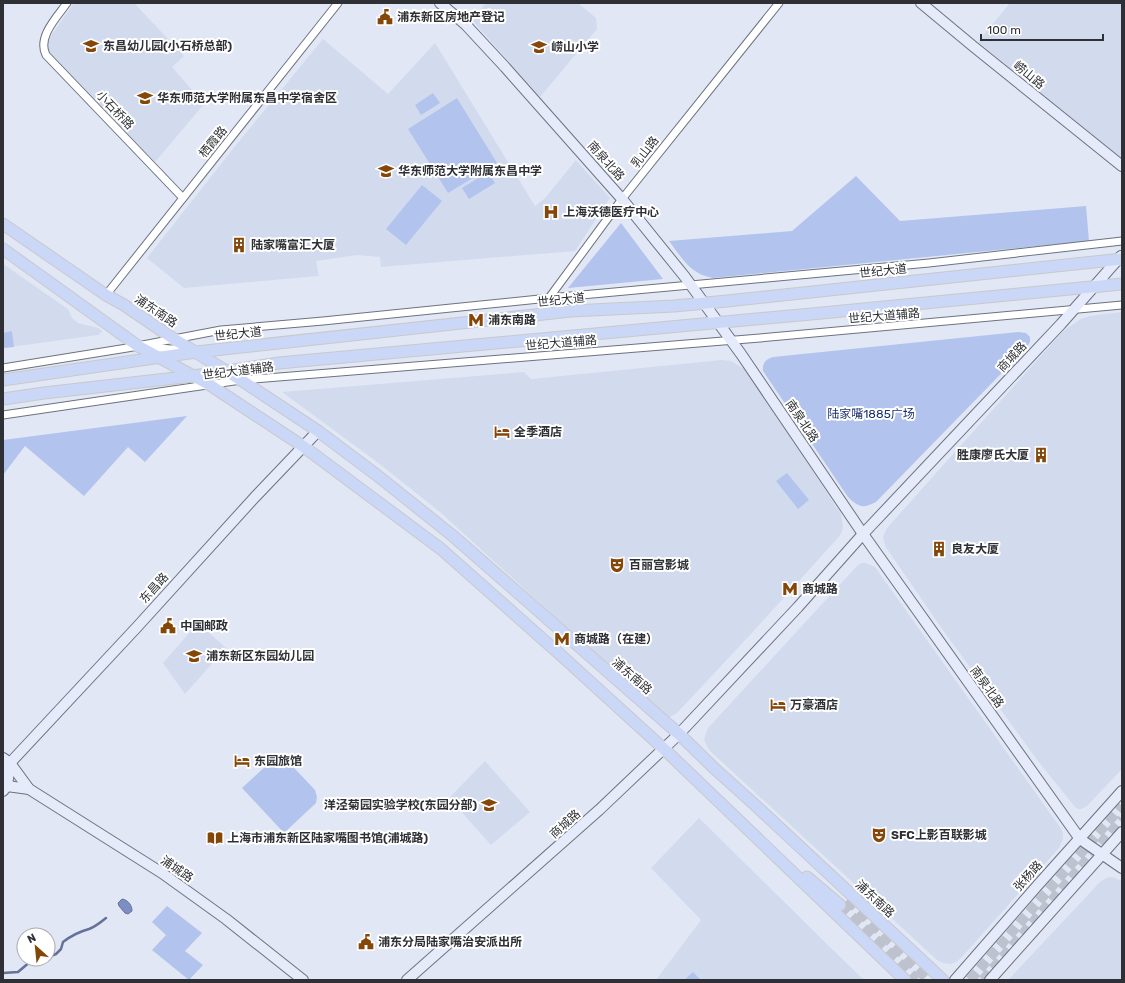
<svg xmlns="http://www.w3.org/2000/svg" width="1125" height="983" viewBox="0 0 1125 983" font-family="Rubik,'Noto Sans SC',sans-serif">
	<rect width="100%" height="100%" fill="#e1e7f4"/>
	<!-- built -->
	<g fill="#d2dbee">
		<polygon points="74,3 134,3 184,56 172,67 204,104 155,162 84,89 49,53 47,49 48,41 50,37"/>
		<polygon points="486,3 578,3 596,18 597,29 540,97 472,20"/>
		<polygon points="1010,3 1122,3 1122,159 978,42"/>
		<polygon points="323,39 388,94 435,43 535,206 545,198 576,160 610,198 575,251 381,267 380,257 357,255 316,261 319,276 184,288 147,258 236,145"/>
		<polygon points="3,264 65,307 68,309 72,318 78,323 98,328 102,331 101,333 98,335 3,348"/>
		<polygon points="1122,312 1122,769 1087,806 1081,809 1078,809 1075,807 1038,761 940,626 885,546 883,537 887,528 1064,330 1081,319 1090,316"/>
		<polygon points="721,360 731,361 746,370 841,514 843,527 841,534 836,540 750,635 677,713 670,717 663,715 601,659 440,512 377,462 282,392 524,372 531,379"/>
		<polygon points="861,563 866,563 875,567 1062,830 1063,835 1063,839 1059,848 961,958 956,962 950,964 943,963 937,960 709,750 706,744 704,739 708,728 857,566"/>
		<polygon points="198,623 226,648 185,694 163,663"/>
		<polygon points="485,761 530,812 491,845 449,798"/>
		<polygon points="699,818 833,950 864,980 656,980 701,920 651,868"/>
		<polygon points="1112,877 1122,881 1122,980 1008,980 1100,882 1106,878"/>
	</g>
	<!-- green -->
	<g fill="#b2c4ee">
		<polygon points="433,93 440,103 421,115 415,105"/>
		<polygon points="457,98 497,163 448,193 408,129"/>
		<polygon points="488,172 495,183 469,199 462,188"/>
		<path d="M856 176 900 221 1086 206 1089 241 713 278C690 274 682 258 669 241L792 231Z"/>
		<polygon points="422,185 442,201 406,245 386,229"/>
		<polygon points="621,223 663,279 568,288"/>
		<polygon points="12,331 14,347 3,348 3,333"/>
		<path d="M1019 332 1026 333 1030 337V342L1026 348 876 502C863 509 858 507 848 497L763 371C762 363 766 359 773 357Z"/>
		<polygon points="187,416 145,462 128,447 84,496 25,446 3,475 3,440"/>
		<polygon points="787,473 809,500 798,509 776,481"/>
		<polygon points="280,753 315,790 317,797 316,803 284,833 242,788"/>
		<polygon points="167,906 202,933 185,951 203,965 189,980 152,950 166,935 152,922"/>
		<polygon points="693,972 701,980 684,980"/>
	</g>
	<!-- water -->
	<path fill="#7b8fc2" stroke="#647298" d="M122 899C128 900 132 905 132 911L128 914 125 913 119 906 118 903Z"/>
	<g fill="none" stroke-linecap="round" stroke-linejoin="round">
		<!-- stream -->
		<g stroke="#647298" stroke-width="2.5">
			<path d="M48 957 56 954 61 949 63 942C72 935 78 932 89 929 95 927 101 922 106 918"/>
			<polyline points="3,973 18,972 31,961 40,959"/>
		</g>
		<!-- secondary-tunnel -->
		<g stroke="#bdc2ce" stroke-width="10" stroke-dasharray="10 5" stroke-linecap="butt">
			<polyline points="970,980 1122,806"/>
			<polyline points="983,980 1122,819"/>
		</g>
		<!-- primary-tunnel -->
		<g stroke="#bdc2ce" stroke-width="11" stroke-dasharray="11 5.5" stroke-linecap="butt">
			<polyline points="848,899 929,980"/>
			<polyline points="840,905 916,980"/>
		</g>
		<defs>
			<g id="street">
				<path d="M67 3C57 17 37 37 46 55L183 198"/>
				<polyline points="106,295 338,3"/>
				<polyline points="549,298 622,199 779,3"/>
				<polyline points="549,298 571,311"/>
				<polyline points="146,347 184,350"/>
				<polyline points="3,368 127,348 221,330 323,321 549,298 929,263 1122,241"/>
				<polyline points="3,415 241,380 760,338 1122,305"/>
			</g>
			<g id="secondary">
				<polyline points="440,3 466,25 505,67 622,199 685,277 741,354 863,534 1080,839 1122,868"/>
				<polyline points="921,3 974,47 1122,166"/>
				<polyline points="3,758 10,763 29,789 162,873 226,919 303,980"/>
				<polyline points="3,767 10,763 137,627 255,497 318,431"/>
				<polyline points="3,784 7,786 29,789"/>
				<polyline points="3,791 7,786 10,763"/>
				<polyline points="407,980 599,810 679,734 798,607 863,534 1061,324 1121,256"/>
				<polyline points="955,980 1037,886 1122,791"/>
				<polyline points="990,980 1122,832"/>
			</g>
			<g id="primary">
				<polyline points="3,224 106,295 124,305 174,339 241,380 318,431 378,476 453,536 679,734 715,769 754,804 943,980"/>
				<polyline points="3,249 138,346 210,385 304,447 441,549 564,658 664,749 905,980"/>
				<polyline points="3,380 196,352 571,311 674,306 727,301 1122,259"/>
				<polyline points="3,399 44,393 193,376 279,363 822,313 1122,284"/>
				<polyline points="807,877 840,905"/>
			</g>
		</defs>
		<!-- street casing -->
		<use href="#street" stroke="#6d727e" stroke-width="9"/>
		<!-- secondary casing -->
		<use href="#secondary" stroke="#6d727e" stroke-width="12"/>
		<!-- primary casing -->
		<use href="#primary" stroke="#c9c9ca" stroke-width="13"/>
		<!-- street -->
		<use href="#street" stroke="#fff" stroke-width="7"/>
		<!-- secondary -->
		<use href="#secondary" stroke="#e5ebfb" stroke-width="10"/>
		<!-- primary -->
		<use href="#primary" stroke="#cad7f7" stroke-width="11"/>
	</g>
	<!-- icons -->
	<defs>
		<symbol id="civic-bare" viewBox="-9 -9 18 18"><path d="M-.6-6.5H3V-4.5H.6V-3L4-1V1h2V6H-6V1h2V-1L-.6-3ZM-1.2 2.5V6h2.4V2.5Z" fill="#854708" stroke="#fff" stroke-width="2.5" paint-order="stroke"/></symbol>
		<symbol id="school-bare" viewBox="-9 -9 18 18"><path d="M0-5L7-2L0 1L-7-2ZM-4 1L0 2.5L4 1V4Q0 6-4 4Z" fill="#854708" stroke="#fff" stroke-width="2.5" paint-order="stroke"/></symbol>
		<symbol id="hospital-bare" viewBox="-9 -9 18 18"><path d="M-5-5h3v3.5h4V-5h3V5h-3V1.5h-4V5h-3Z" fill="#854708" stroke="#fff" stroke-width="2.5" paint-order="stroke"/></symbol>
		<symbol id="building-bare" viewBox="-9 -9 18 18"><path d="M-4-6H4V6H1V3H-1V6H-4ZM-2.5-4.3h1.7v1.8h-1.7ZM.8-4.3h1.7v1.8H.8ZM-2.5-1h1.7V.8h-1.7ZM.8-1h1.7V.8H.8Z" fill="#854708" stroke="#fff" stroke-width="2.5" paint-order="stroke"/></symbol>
		<symbol id="metro-bare" viewBox="-9 -9 18 18"><path d="M-5.5 5V-5H-3L0 0L3-5H5.5V5H3V-.5L0 4L-3-.5V5Z" fill="#854708" stroke="#fff" stroke-width="2.5" paint-order="stroke"/></symbol>
		<symbol id="hotel-bare" viewBox="-9 -9 18 18"><path d="M-6-4.5h1.5V1H6V5H4.5V3h-9V5H-6ZM-4 0a1.8 1.8 0 1 1 3.6 0ZM.5 0V-2.5h3Q6-2.5 6 0Z" fill="#854708" stroke="#fff" stroke-width="2.5" paint-order="stroke"/></symbol>
		<symbol id="theatre-bare" viewBox="-9 -9 18 18"><path d="M-5-5.5Q0-4 5-5.5V0Q5 5 0 6Q-5 5-5 0ZM-3.3-2.5H-1v1.5H-3.3ZM1-2.5H3.3v1.5H1ZM-2.8 1Q0 5.5 2.8 1Z" fill="#854708" stroke="#fff" stroke-width="2.5" paint-order="stroke"/></symbol>
		<symbol id="library-bare" viewBox="-9 -9 18 18"><path d="M-6-4Q-3-5.5-.7-3.5V5Q-3 3-6 4ZM6-4Q3-5.5 .7-3.5V5Q3 3 6 4Z" fill="#854708" stroke="#fff" stroke-width="2.5" paint-order="stroke"/></symbol>
	</defs>
	<g fill-rule="evenodd">
		<use href="#civic-bare" x="374" y="6" width="22" height="22"/>
		<use href="#school-bare" x="80" y="35" width="22" height="22"/>
		<use href="#school-bare" x="528" y="36" width="22" height="22"/>
		<use href="#school-bare" x="134" y="87" width="22" height="22"/>
		<use href="#school-bare" x="375" y="160" width="22" height="22"/>
		<use href="#hospital-bare" x="540" y="201" width="22" height="22"/>
		<use href="#building-bare" x="228" y="234" width="22" height="22"/>
		<use href="#metro-bare" x="465" y="309" width="22" height="22"/>
		<use href="#hotel-bare" x="491" y="421" width="22" height="22"/>
		<use href="#building-bare" x="1030" y="444" width="22" height="22"/>
		<use href="#building-bare" x="928" y="538" width="22" height="22"/>
		<use href="#theatre-bare" x="606" y="554" width="22" height="22"/>
		<use href="#metro-bare" x="779" y="578" width="22" height="22"/>
		<use href="#civic-bare" x="157" y="615" width="22" height="22"/>
		<use href="#metro-bare" x="551" y="628" width="22" height="22"/>
		<use href="#school-bare" x="183" y="645" width="22" height="22"/>
		<use href="#hotel-bare" x="767" y="694" width="22" height="22"/>
		<use href="#hotel-bare" x="231" y="750" width="22" height="22"/>
		<use href="#school-bare" x="478" y="794" width="22" height="22"/>
		<use href="#theatre-bare" x="868" y="824" width="22" height="22"/>
		<use href="#library-bare" x="204" y="827" width="22" height="22"/>
		<use href="#civic-bare" x="355" y="931" width="22" height="22"/>
	</g>
	<g text-anchor="middle" dominant-baseline="central" stroke-width="4" stroke-linejoin="round" paint-order="stroke">
		<!-- poi labels -->
		<g font-size="12" font-weight="bold" fill="#2e3035" stroke="#fff" text-anchor="start">
			<text x="397" y="17">浦东新区房地产登记</text>
			<text x="103" y="46">东昌幼儿园(小石桥总部)</text>
			<text x="551" y="47">崂山小学</text>
			<text x="157" y="98">华东师范大学附属东昌中学宿舍区</text>
			<text x="398" y="171">华东师范大学附属东昌中学</text>
			<text x="563" y="212">上海沃德医疗中心</text>
			<text x="251" y="245">陆家嘴富汇大厦</text>
			<text x="488" y="320">浦东南路</text>
			<text x="514" y="432">全季酒店</text>
			<text x="1029" y="455" text-anchor="end">胜康廖氏大厦</text>
			<text x="951" y="549">良友大厦</text>
			<text x="629" y="565">百丽宫影城</text>
			<text x="802" y="589">商城路</text>
			<text x="180" y="626">中国邮政</text>
			<text x="574" y="639">商城路（在建）</text>
			<text x="206" y="656">浦东新区东园幼儿园</text>
			<text x="790" y="705">万豪酒店</text>
			<text x="254" y="761">东园旅馆</text>
			<text x="477" y="805" text-anchor="end">洋泾菊园实验学校(东园分部)</text>
			<text x="891" y="835">SFC上影百联影城</text>
			<text x="227" y="838">上海市浦东新区陆家嘴图书馆(浦城路)</text>
			<text x="378" y="942">浦东分局陆家嘴治安派出所</text>
		</g>
		<!-- street labels -->
		<g font-size="12" fill="#2e3035" stroke="#fff">
			<text transform="translate(1029 75) rotate(39)">崂山路</text>
			<text transform="translate(115 110) rotate(46)">小石桥路</text>
			<text transform="translate(213 142) rotate(-51)">栖霞路</text>
			<text transform="translate(645 152) rotate(-52)">乳山路</text>
			<text transform="translate(606 161) rotate(48)">南泉北路</text>
			<text transform="translate(883 271) rotate(-6)">世纪大道</text>
			<text transform="translate(561 300) rotate(-6)">世纪大道</text>
			<text transform="translate(156 311) rotate(34)">浦东南路</text>
			<text transform="translate(884 316) rotate(-5)">世纪大道辅路</text>
			<text transform="translate(238 334) rotate(-6)">世纪大道</text>
			<text transform="translate(561 343) rotate(-5)">世纪大道辅路</text>
			<text transform="translate(1012 357) rotate(-47)">商城路</text>
			<text transform="translate(238 371) rotate(-7)">世纪大道辅路</text>
			<text transform="translate(802 421) rotate(56)">南泉北路</text>
			<text transform="translate(154 588) rotate(-48)">东昌路</text>
			<text transform="translate(632 676) rotate(41)">浦东南路</text>
			<text transform="translate(987 687) rotate(54)">南泉北路</text>
			<text transform="translate(565 824) rotate(-42)">商城路</text>
			<text transform="translate(177 869) rotate(34)">浦城路</text>
			<text transform="translate(1028 876) rotate(-48)">张杨路</text>
			<text transform="translate(875 899) rotate(43)">浦东南路</text>
		</g>
		<!-- park labels -->
		<g font-size="12" fill="#1d306e" stroke="#fff">
			<text x="871" y="414">陆家嘴1885广场</text>
		</g>
	</g>
	<!-- border -->
	<rect width="1125" height="983" fill="none" stroke="#2e3035" stroke-width="8"/>
	<!-- north arrow -->
	<g transform="translate(36 947) rotate(333)"><circle r="19" fill="#ffffff" stroke="#abacae"/>
	<path d="M0-3L7 15L0 10L-7 15Z" fill="#854708"/>
	<text y="-6" font-size="11" font-weight="bold" text-anchor="middle" fill="#2e3035">N</text>
	</g>
	<!-- scale -->
	<path d="M981 34v6h122v-6" fill="none" stroke="#2e3035" stroke-width="2"/>
	<text x="987" y="34" font-size="12" fill="#2e3035" stroke="#ffffff" stroke-width="3" paint-order="stroke">100 m</text>
</svg>
